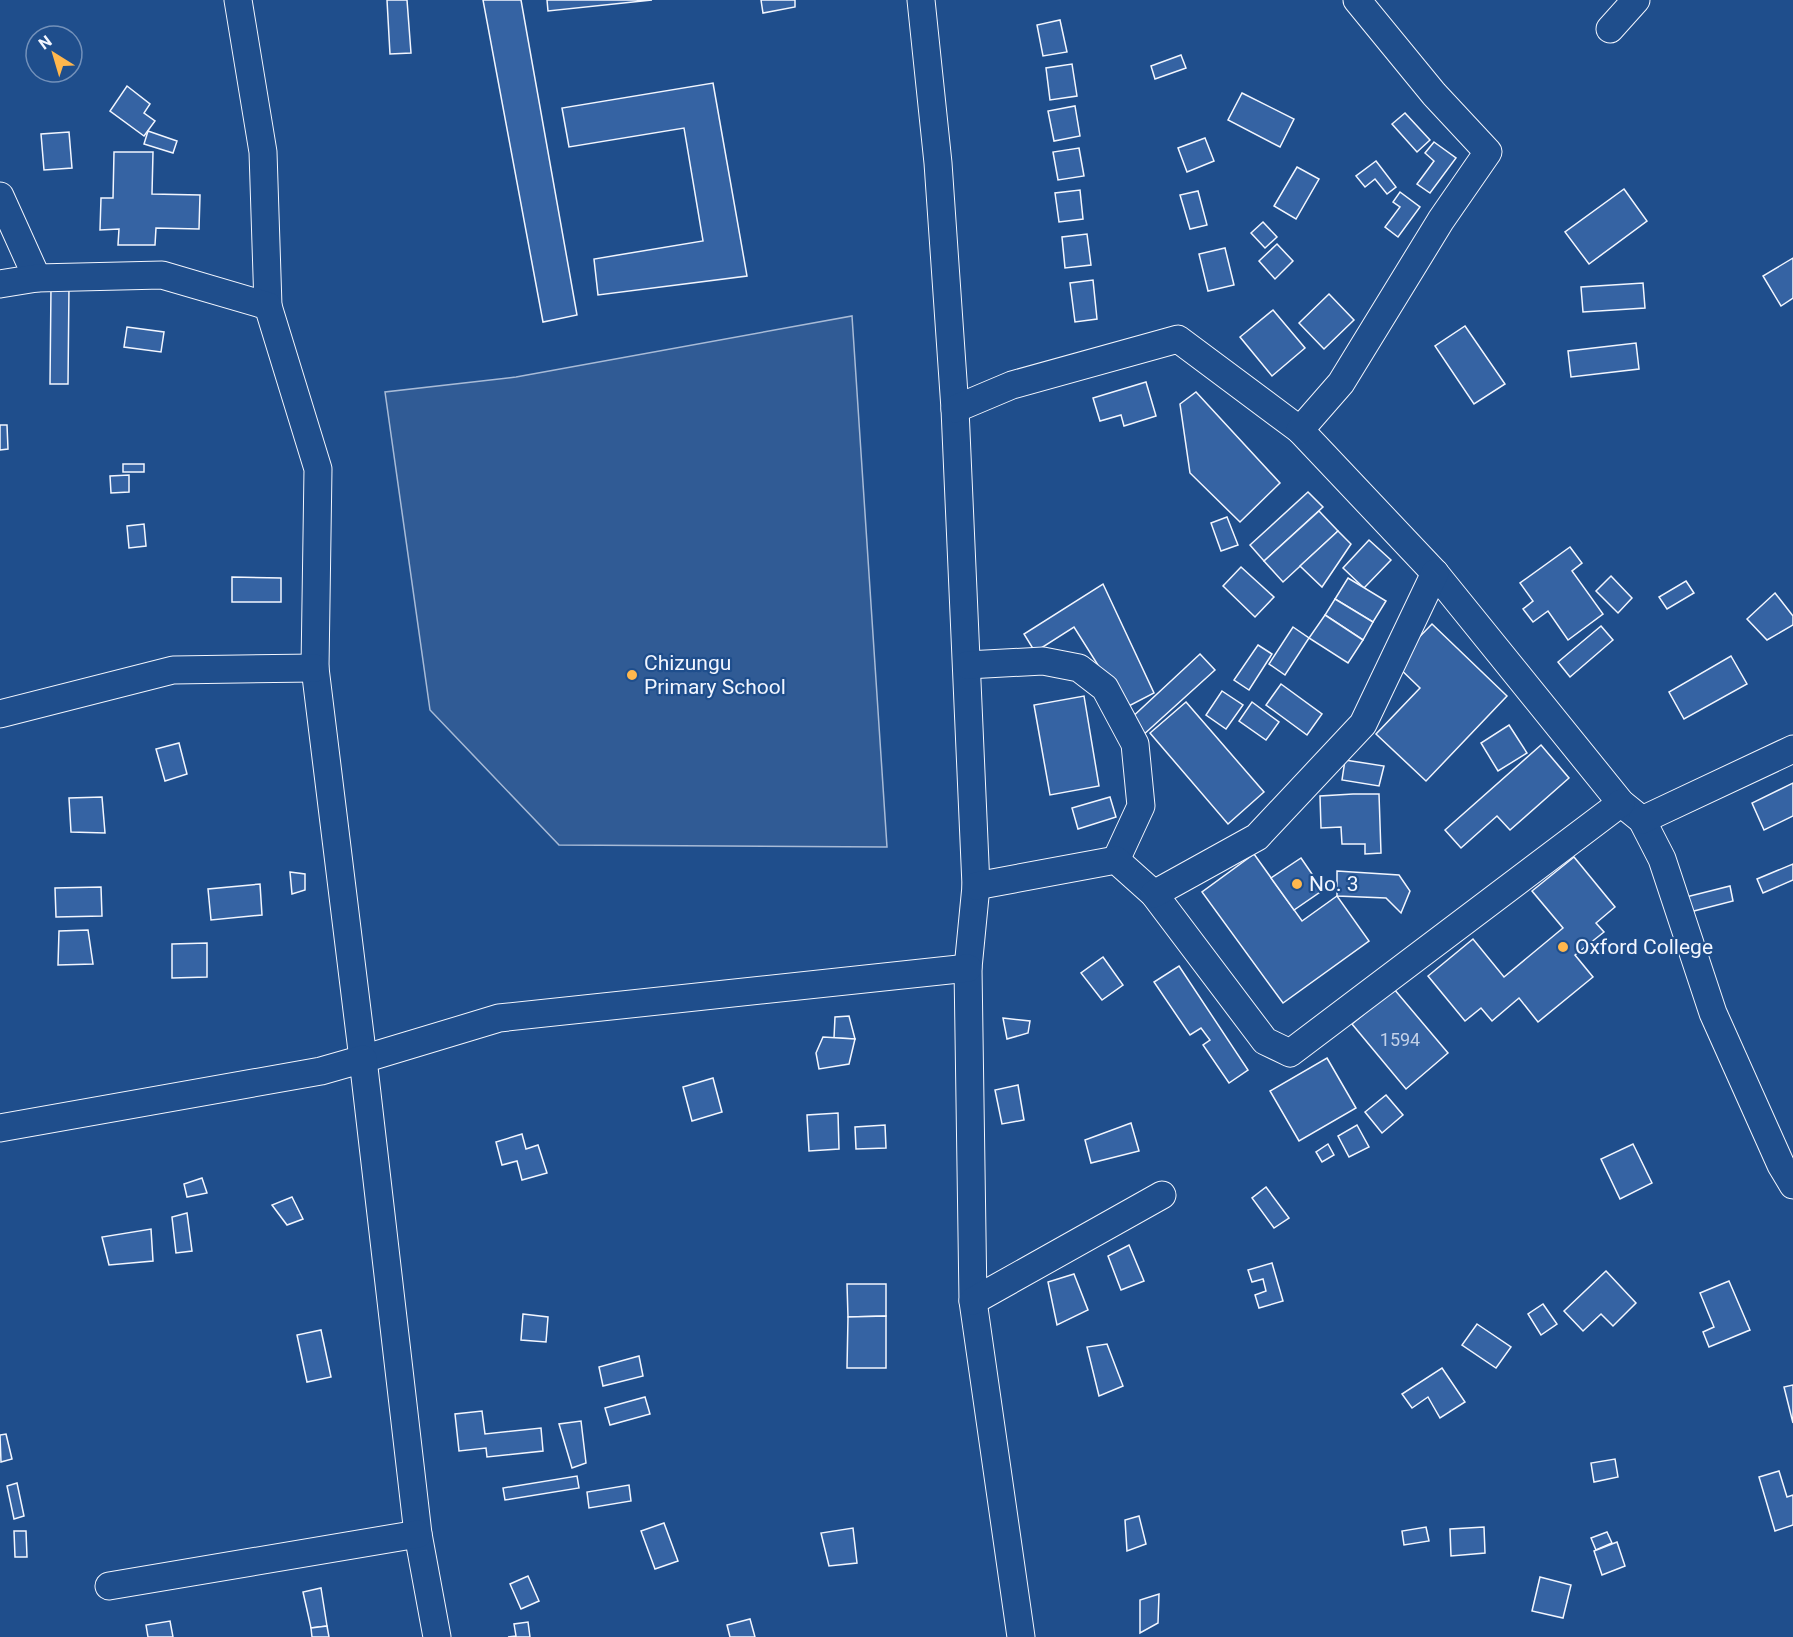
<svg xmlns="http://www.w3.org/2000/svg" width="1793" height="1637" viewBox="0 0 1793 1637" font-family="Roboto,sans-serif">
	<rect width="100%" height="100%" fill="#1f4e8c"/>
	<!-- built -->
	<polygon fill="#305b95" stroke="#a8bbd7" stroke-width="1.5" points="852,316 887,847 559,845 430,710 385,392 516,377"/>
	<!-- building -->
	<g fill="#3563a3" stroke="#f2f6ff" stroke-width="1.5">
		<polygon points="387,0 407,0 411,53 390,54"/>
		<polygon points="483,0 521,0 577,315 543,322"/>
		<polygon points="547,0 652,0 548,11"/>
		<polygon points="761,0 795,0 795,7 763,13"/>
		<polygon points="1060,20 1067,52 1043,56 1037,25"/>
		<polygon points="1181,55 1186,68 1155,79 1151,66"/>
		<polygon points="1072,64 1077,96 1050,100 1046,68"/>
		<polygon points="713,83 747,276 598,295 594,259 703,241 684,128 569,147 562,108"/>
		<polygon points="127,86 150,104 144,113 155,121 144,136 110,111"/>
		<polygon points="1242,93 1294,119 1280,147 1228,120"/>
		<polygon points="1075,106 1080,136 1054,141 1048,111"/>
		<polygon points="1405,113 1430,140 1417,152 1392,124"/>
		<polygon points="148,131 177,141 173,153 144,144"/>
		<polygon points="69,132 72,168 44,170 41,134"/>
		<polygon points="1205,138 1214,161 1187,172 1178,148"/>
		<polygon points="1434,142 1456,158 1430,193 1417,184 1434,161 1425,153"/>
		<polygon points="1079,148 1084,176 1058,180 1053,152"/>
		<polygon points="114,152 153,152 152,194 200,195 199,229 156,228 155,245 118,245 119,229 100,230 101,198 113,198"/>
		<polygon points="1376,161 1396,187 1387,194 1375,179 1365,187 1356,176"/>
		<polygon points="1297,167 1319,179 1296,219 1274,206"/>
		<polygon points="1624,189 1647,221 1589,264 1565,232"/>
		<polygon points="1080,190 1083,219 1059,222 1055,193"/>
		<polygon points="1198,191 1207,225 1190,229 1180,195"/>
		<polygon points="1400,192 1420,207 1398,237 1385,227 1400,207 1393,202"/>
		<polygon points="1263,222 1277,237 1265,248 1251,233"/>
		<polygon points="1087,234 1091,265 1065,268 1062,237"/>
		<polygon points="1277,244 1293,261 1275,279 1259,261"/>
		<polygon points="1225,248 1234,285 1208,291 1199,254"/>
		<polygon points="1793,258 1793,298 1781,306 1763,276"/>
		<polygon points="1093,280 1097,319 1075,322 1070,283"/>
		<polygon points="1643,283 1645,308 1583,312 1581,287"/>
		<polygon points="69,286 68,384 50,384 51,287"/>
		<polygon points="1329,294 1354,320 1324,349 1299,323"/>
		<polygon points="1273,310 1305,348 1272,376 1240,337"/>
		<polygon points="1465,326 1505,384 1474,404 1435,346"/>
		<polygon points="127,327 164,332 161,352 124,347"/>
		<polygon points="1636,343 1639,369 1571,377 1568,351"/>
		<polygon points="1146,382 1156,416 1124,426 1121,415 1100,421 1093,398"/>
		<polygon points="1196,392 1280,483 1240,522 1190,473 1180,404"/>
		<polygon points="0,425 7,425 8,449 0,450"/>
		<rect x="123" y="464" width="21" height="8"/>
		<polygon points="129,475 129,492 111,493 110,476"/>
		<polygon points="1308,492 1323,507 1264,561 1250,545"/>
		<polygon points="1319,511 1338,531 1283,582 1264,561"/>
		<polygon points="1227,517 1238,545 1221,551 1211,523"/>
		<polygon points="144,524 146,546 129,548 127,526"/>
		<polygon points="1338,531 1351,544 1322,587 1300,566"/>
		<polygon points="1369,540 1391,560 1364,588 1343,568"/>
		<polygon points="1570,547 1582,563 1572,571 1603,614 1568,640 1548,611 1533,622 1523,609 1533,601 1520,583"/>
		<polygon points="1241,567 1274,597 1255,617 1223,586"/>
		<polygon points="1611,576 1632,598 1618,613 1596,591"/>
		<polygon points="232,577 281,578 281,602 232,602"/>
		<polygon points="1348,578 1386,601 1373,622 1335,599"/>
		<polygon points="1686,581 1694,593 1667,609 1659,597"/>
		<polygon points="1103,584 1154,693 1125,708 1074,627 1035,652 1024,634"/>
		<polygon points="1775,593 1793,616 1793,625 1767,640 1747,619"/>
		<polygon points="1335,599 1373,622 1363,640 1325,615"/>
		<polygon points="1325,615 1363,640 1348,663 1309,638"/>
		<polygon points="1432,624 1507,696 1426,781 1376,734 1420,688 1394,663"/>
		<polygon points="1601,626 1613,640 1570,677 1558,662"/>
		<polygon points="1293,627 1309,638 1285,675 1269,664"/>
		<polygon points="1258,645 1272,654 1249,690 1234,680"/>
		<polygon points="1200,654 1215,670 1142,736 1128,721"/>
		<polygon points="1731,656 1747,684 1684,719 1669,692"/>
		<polygon points="1281,684 1322,714 1307,735 1266,705"/>
		<polygon points="1222,691 1243,705 1226,729 1206,715"/>
		<polygon points="1084,696 1099,786 1050,795 1034,705"/>
		<polygon points="1186,702 1264,792 1228,824 1150,733"/>
		<polygon points="1252,702 1279,722 1266,740 1239,721"/>
		<polygon points="1509,725 1527,753 1498,771 1481,743"/>
		<polygon points="179,743 187,774 165,781 156,749"/>
		<polygon points="1541,745 1569,778 1510,830 1497,816 1461,848 1445,830"/>
		<polygon points="1345,760 1384,766 1379,786 1342,780"/>
		<polygon points="1793,783 1793,816 1764,830 1752,803"/>
		<polygon points="1353,794 1379,794 1381,853 1365,854 1365,844 1342,844 1341,827 1321,828 1320,796"/>
		<polygon points="102,797 105,833 71,832 69,798"/>
		<polygon points="1110,797 1116,817 1078,829 1072,808"/>
		<polygon points="1254,854 1302,921 1337,896 1369,941 1283,1003 1202,892"/>
		<polygon points="1574,857 1615,907 1596,923 1604,932 1575,955 1593,977 1538,1022 1519,998 1492,1021 1481,1008 1465,1021 1428,976 1473,939 1504,977 1563,928 1532,891"/>
		<polygon points="1301,858 1323,890 1294,910 1271,878"/>
		<polygon points="1793,864 1793,880 1763,893 1757,879"/>
		<polygon points="1337,871 1399,875 1410,891 1401,913 1386,898 1337,896"/>
		<polygon points="290,872 305,874 305,890 292,894"/>
		<polygon points="260,884 262,915 211,920 208,889"/>
		<polygon points="1730,886 1733,901 1686,913 1682,898"/>
		<polygon points="101,887 102,916 56,917 55,888"/>
		<polygon points="88,930 93,964 58,965 59,931"/>
		<polygon points="207,943 207,977 172,978 172,944"/>
		<polygon points="1103,957 1123,985 1102,1000 1081,973"/>
		<polygon points="1179,966 1248,1070 1229,1083 1203,1045 1210,1040 1201,1028 1190,1035 1154,982"/>
		<polygon points="1394,989 1448,1053 1406,1089 1352,1024"/>
		<polygon points="849,1016 855,1039 834,1038 835,1017"/>
		<polygon points="1003,1018 1030,1021 1028,1033 1007,1039"/>
		<polygon points="823,1037 855,1039 849,1064 819,1069 816,1053"/>
		<polygon points="1327,1058 1356,1108 1299,1141 1270,1091"/>
		<polygon points="713,1078 722,1112 692,1121 683,1087"/>
		<polygon points="1018,1085 1024,1120 1002,1124 995,1090"/>
		<polygon points="1386,1095 1403,1115 1382,1133 1365,1112"/>
		<polygon points="838,1113 839,1149 809,1151 807,1115"/>
		<polygon points="1131,1123 1139,1151 1091,1163 1085,1140"/>
		<polygon points="885,1125 886,1148 856,1149 855,1127"/>
		<polygon points="1357,1125 1369,1147 1349,1157 1338,1136"/>
		<polygon points="522,1134 526,1149 538,1145 547,1173 522,1180 517,1161 502,1165 496,1142"/>
		<polygon points="1328,1144 1334,1155 1322,1162 1316,1152"/>
		<polygon points="1633,1144 1652,1183 1620,1199 1601,1159"/>
		<polygon points="202,1178 207,1193 187,1197 184,1184"/>
		<polygon points="1266,1187 1289,1218 1274,1228 1252,1198"/>
		<polygon points="292,1197 303,1219 287,1225 272,1205"/>
		<polygon points="187,1213 192,1251 176,1253 172,1217"/>
		<polygon points="151,1229 153,1261 109,1265 102,1237"/>
		<polygon points="1129,1245 1144,1281 1121,1290 1108,1256"/>
		<polygon points="1272,1263 1283,1301 1259,1308 1255,1295 1266,1291 1263,1279 1252,1282 1248,1270"/>
		<polygon points="1606,1271 1636,1303 1613,1326 1601,1314 1583,1331 1564,1311"/>
		<polygon points="1074,1274 1088,1310 1057,1325 1048,1282"/>
		<polygon points="1729,1281 1750,1330 1709,1347 1703,1332 1714,1327 1700,1293"/>
		<polygon points="847,1284 886,1284 886,1316 848,1317"/>
		<polygon points="1543,1304 1557,1324 1541,1335 1528,1314"/>
		<polygon points="523,1314 548,1317 546,1342 521,1340"/>
		<polygon points="886,1316 886,1368 847,1368 848,1317"/>
		<polygon points="1477,1324 1511,1347 1496,1368 1462,1345"/>
		<polygon points="321,1330 331,1377 307,1382 297,1335"/>
		<polygon points="1107,1344 1123,1386 1099,1396 1087,1347"/>
		<polygon points="639,1356 643,1376 603,1386 599,1367"/>
		<polygon points="1442,1368 1465,1402 1440,1418 1428,1397 1412,1408 1402,1394"/>
		<polygon points="1793,1385 1793,1423 1784,1387"/>
		<polygon points="645,1397 650,1414 610,1425 605,1408"/>
		<polygon points="482,1411 485,1434 541,1428 543,1451 487,1457 486,1448 459,1451 455,1414"/>
		<polygon points="581,1421 586,1463 572,1468 559,1424"/>
		<polygon points="6,1434 12,1459 1,1462 0,1435"/>
		<polygon points="1615,1459 1618,1477 1594,1482 1591,1463"/>
		<polygon points="1779,1471 1787,1497 1793,1495 1793,1525 1775,1531 1759,1477"/>
		<polygon points="577,1476 579,1488 505,1500 503,1488"/>
		<polygon points="17,1483 24,1516 14,1519 7,1486"/>
		<polygon points="629,1485 631,1501 589,1508 587,1492"/>
		<polygon points="1139,1516 1146,1544 1127,1551 1125,1520"/>
		<polygon points="664,1523 678,1561 655,1569 641,1531"/>
		<polygon points="1426,1527 1429,1541 1404,1545 1402,1531"/>
		<polygon points="1484,1527 1485,1553 1451,1556 1450,1529"/>
		<polygon points="853,1528 857,1563 829,1566 821,1533"/>
		<polygon points="14,1531 26,1531 27,1557 15,1557"/>
		<polygon points="1607,1532 1612,1543 1596,1550 1591,1538"/>
		<polygon points="1617,1542 1625,1566 1602,1575 1594,1551"/>
		<polygon points="528,1576 539,1601 521,1609 510,1584"/>
		<polygon points="1540,1577 1571,1585 1563,1618 1532,1611"/>
		<polygon points="321,1588 327,1626 311,1628 303,1592"/>
		<polygon points="1159,1594 1158,1623 1140,1633 1140,1600"/>
		<polygon points="750,1619 755,1637 730,1637 727,1625"/>
		<polygon points="170,1621 173,1637 148,1637 146,1625"/>
		<polygon points="528,1622 530,1637 508,1637 516,1636 514,1624"/>
		<polygon points="327,1626 329,1637 312,1637 311,1628"/>
	</g>
	<g fill="none" stroke-linecap="round" stroke-linejoin="round">
		<defs>
			<g id="minor">
				<polyline points="238,0 263,152 268,306"/>
				<polyline points="921,0 938,163 955,409 976,886 968,968 973,1301 1021,1637"/>
				<polyline points="1610,29 1636,0"/>
				<polyline points="0,196 37,278"/>
				<polyline points="0,284 37,278 162,275 268,306 318,469 315,668 363,1059 499,1018 968,968"/>
				<polyline points="955,409 1012,385 1178,339 1300,430 1435,573 1621,803 1642,820 1662,859 1713,1013 1781,1165 1793,1185"/>
				<polyline points="1300,430 1341,383 1441,220 1488,152 1434,94 1357,0"/>
				<polyline points="967,665 1043,661 1079,668 1105,688 1135,744 1141,806 1116,860"/>
				<polyline points="0,714 173,670 315,668"/>
				<polyline points="1642,820 1793,749"/>
				<polyline points="976,886 1116,860 1154,894 1265,1041 1290,1053 1621,803"/>
				<polyline points="1154,894 1257,837 1363,724 1435,573"/>
				<polyline points="0,1128 321,1071 363,1059 418,1534 437,1637"/>
				<polyline points="973,1301 1162,1195"/>
				<polyline points="109,1586 418,1534"/>
			</g>
		</defs>
		<!-- minor casing -->
		<use href="#minor" stroke="#f2f6ff" stroke-width="29"/>
		<!-- minor -->
		<use href="#minor" stroke="#1f4e8c" stroke-width="27"/>
	</g>
	<!-- markers -->
	<g fill="#ffb74d" stroke="#1f4e8c" stroke-width="2">
		<circle cx="632" cy="675" r="6"/>
		<circle cx="1297" cy="884" r="6"/>
		<circle cx="1563" cy="947" r="6"/>
	</g>
	<g text-anchor="middle" dominant-baseline="central" stroke-width="4.5" stroke-linejoin="round" paint-order="stroke">
		<!-- number labels -->
		<g font-size="18" fill="#c3d1e8">
			<text x="1400" y="1039">1594</text>
		</g>
		<!-- poi labels -->
		<g font-size="21" fill="#f2f6ff" stroke="#1f4e8c" text-anchor="start">
			<text x="644" y="663">Chizungu<tspan x="644" dy="24">Primary School</tspan></text>
			<text x="1309" y="884">No. 3</text>
			<text x="1575" y="947">Oxford College</text>
		</g>
	</g>
	<!-- north arrow -->
	<g transform="translate(54 54) rotate(323)"><circle r="28" fill="#1f4e8c" stroke="#7391ba" stroke-width="1.5"/>
	<path d="M0-4.5L10 22L0 15L-10 22Z" fill="#ffb74d"/>
	<text y="-9" font-size="16" font-weight="bold" text-anchor="middle" fill="#f2f6ff">N</text>
	</g>
</svg>
